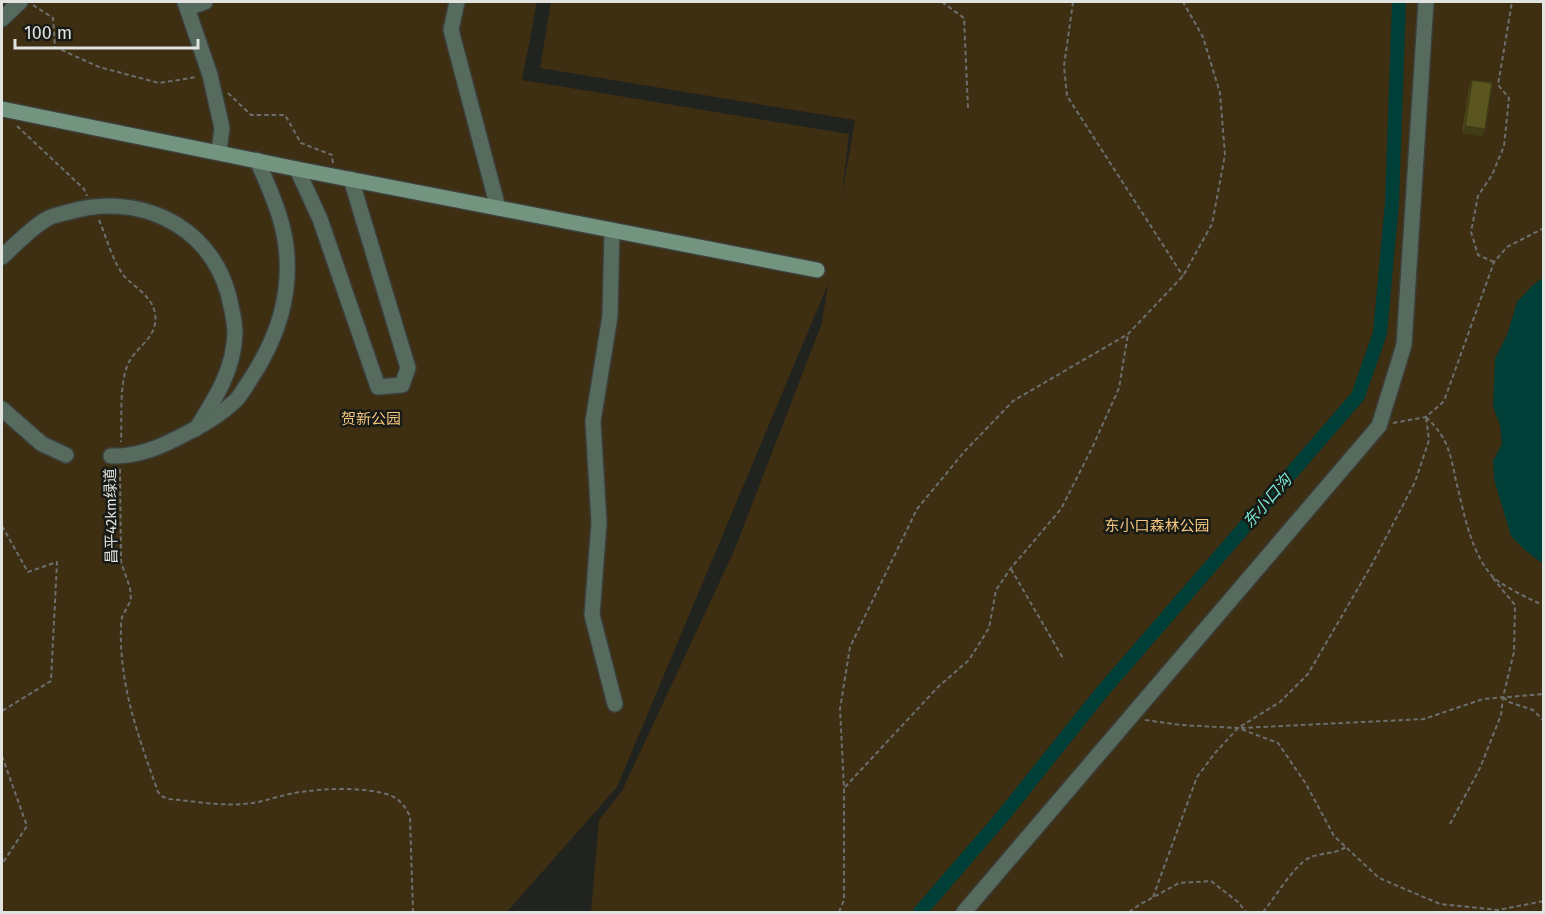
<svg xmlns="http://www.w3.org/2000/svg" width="1545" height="914" viewBox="0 0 1545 914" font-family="'Fira Sans','Noto Sans SC',sans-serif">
	<rect width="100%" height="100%" fill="#21231f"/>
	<!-- green -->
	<polygon fill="#3e2e12" points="2,2 537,2 522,80 849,134 842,195 855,120 540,68 551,2 1543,2 1543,912 591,912 599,820 622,791 734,551 822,323 828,284 617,787 507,912 2,912"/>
	<!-- water -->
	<polygon fill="#003f37" points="1543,278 1543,564 1525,550 1511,536 1494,479 1493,461 1502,444 1500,425 1493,406 1495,359 1507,335 1517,302 1533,285"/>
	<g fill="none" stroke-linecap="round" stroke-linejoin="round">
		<!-- canal -->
		<polyline stroke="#003f37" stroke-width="14" points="920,912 1002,817 1101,693 1358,396 1380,333 1392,203 1399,2"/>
		<defs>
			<g id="street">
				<polyline points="185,2 210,75 222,128 219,151"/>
				<polyline points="457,2 451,30 498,208"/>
				<polyline points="188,8 205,2"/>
				<polyline points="2,19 20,2"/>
				<polyline points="297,169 320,219 378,387 402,385 408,368 351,179"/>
				<polyline points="612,230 610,316 593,421 599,523 592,615 615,704"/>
				<path d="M2 257C14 246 33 226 47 219 53 215 62 214 69 212 136 192 208 223 228 293 231 306 235 320 235 333 234 370 215 399 196 429"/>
				<polyline points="2,409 42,444 66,455"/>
				<path d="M111 456C140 457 165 445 189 432 205 424 221 414 234 402 241 396 245 387 250 380 277 339 292 296 286 246 282 215 269 188 257 160"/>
				<polyline points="964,912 1379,426 1404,345 1426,2"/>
			</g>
			<polyline id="secondary" points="2,109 297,169 817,270"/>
		</defs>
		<!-- street casing -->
		<use href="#street" stroke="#3c3e3a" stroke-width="18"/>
		<!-- secondary casing -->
		<use href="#secondary" stroke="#3c3e3a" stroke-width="18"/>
		<!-- path -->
		<g stroke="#6d6f6c" stroke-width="2" stroke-dasharray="4.5 3" stroke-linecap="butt">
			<polyline points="942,2 964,18 968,108"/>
			<polyline points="1073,2 1064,66 1067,96 1183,276"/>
			<polyline points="33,5 53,18 55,47 99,67 159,83 197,77"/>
			<polyline points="228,93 251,115 285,115 301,143 332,155 333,164"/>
			<polyline points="17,126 84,189 87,196"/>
			<path d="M99 220C106 236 114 266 126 278 136 288 152 297 155 313 159 338 136 346 128 364 119 384 122 420 121 442"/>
			<polyline points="1494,262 1478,255 1471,232 1478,196 1492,175 1504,146 1509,98 1498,85 1512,2"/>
			<path d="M1426 417C1448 438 1450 452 1456 481 1464 512 1470 551 1492 576 1499 584 1532 601 1544 605"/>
			<polyline points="1393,423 1426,417 1444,401 1494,262 1507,247 1544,228"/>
			<path d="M120 469 121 562 130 588 131 600 122 617 121 625C119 686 138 735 158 792L163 797 169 799C193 801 219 806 243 804 263 803 282 794 302 792 325 788 366 787 389 795 400 799 406 807 410 817L413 912"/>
			<polyline points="2,526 28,572 57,562 51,681 2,711"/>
			<polyline points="1011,569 1064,660"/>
			<polyline points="1503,697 1509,702 1533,710 1544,721"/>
			<polyline points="1145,720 1181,725 1238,728 1278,743 1306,784 1334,836 1379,878 1440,904 1498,910 1544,901"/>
			<polyline points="1241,728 1424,719 1483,699 1544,694"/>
			<polyline points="2,756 27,826 2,864"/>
			<polyline points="845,787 938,687 969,660 989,628 996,590 1011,568 1061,509 1093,446 1119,388 1128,334"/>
			<polyline points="1450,824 1480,768 1501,715 1503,697 1514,652 1515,605 1492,577"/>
			<polyline points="1153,897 1197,777 1215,753 1238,728 1280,702 1308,674 1371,566 1415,482 1429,440 1426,417"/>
			<polyline points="839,912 844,900 844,788 840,709 850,647 917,509 964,452 1013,401 1128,334 1183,276 1212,224 1225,155 1220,93 1203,37 1183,2"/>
			<polyline points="1129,912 1139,905 1179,883 1211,881 1238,902 1246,912"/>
			<path d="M1263 912C1274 899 1295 864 1309 858 1321 852 1334 855 1346 847"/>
		</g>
		<!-- street -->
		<use href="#street" stroke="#566b5d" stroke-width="15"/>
		<!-- secondary -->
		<use href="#secondary" stroke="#73957f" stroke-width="15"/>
	</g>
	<!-- wall -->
	<polygon fill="#4e491b" points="1472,80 1482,136 1462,133 1469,88"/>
	<!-- shaded-wall -->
	<polygon fill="#403c16" points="1465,126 1485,129 1482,136 1462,133"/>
	<!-- building -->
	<polygon fill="#5b551f" stroke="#403c16" stroke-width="1.5" points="1472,80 1492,83 1485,129 1465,126"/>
	<g text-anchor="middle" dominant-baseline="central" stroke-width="5" stroke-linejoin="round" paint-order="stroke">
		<!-- park labels -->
		<g font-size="15" fill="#f4c57d" stroke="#171a15">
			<text x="371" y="419">贺新公园</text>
			<text x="1157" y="526">东小口森林公园</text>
		</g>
		<!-- street labels -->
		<g font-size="15" fill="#e1e3e0" stroke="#171a15">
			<text transform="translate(111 516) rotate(-91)">昌平42km绿道</text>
		</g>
		<!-- water labels -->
		<g font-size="16" font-style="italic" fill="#7ce9d7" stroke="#171a15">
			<text transform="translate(1267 501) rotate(-49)">东小口沟</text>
		</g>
	</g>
	<!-- border -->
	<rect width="1545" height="914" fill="none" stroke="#e1e3e0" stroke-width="6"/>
	<!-- scale -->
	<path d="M15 39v9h183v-9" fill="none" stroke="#e1e3e0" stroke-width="3"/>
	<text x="24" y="39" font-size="18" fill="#e1e3e0" stroke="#171a15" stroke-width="4.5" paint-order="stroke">100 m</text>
</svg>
